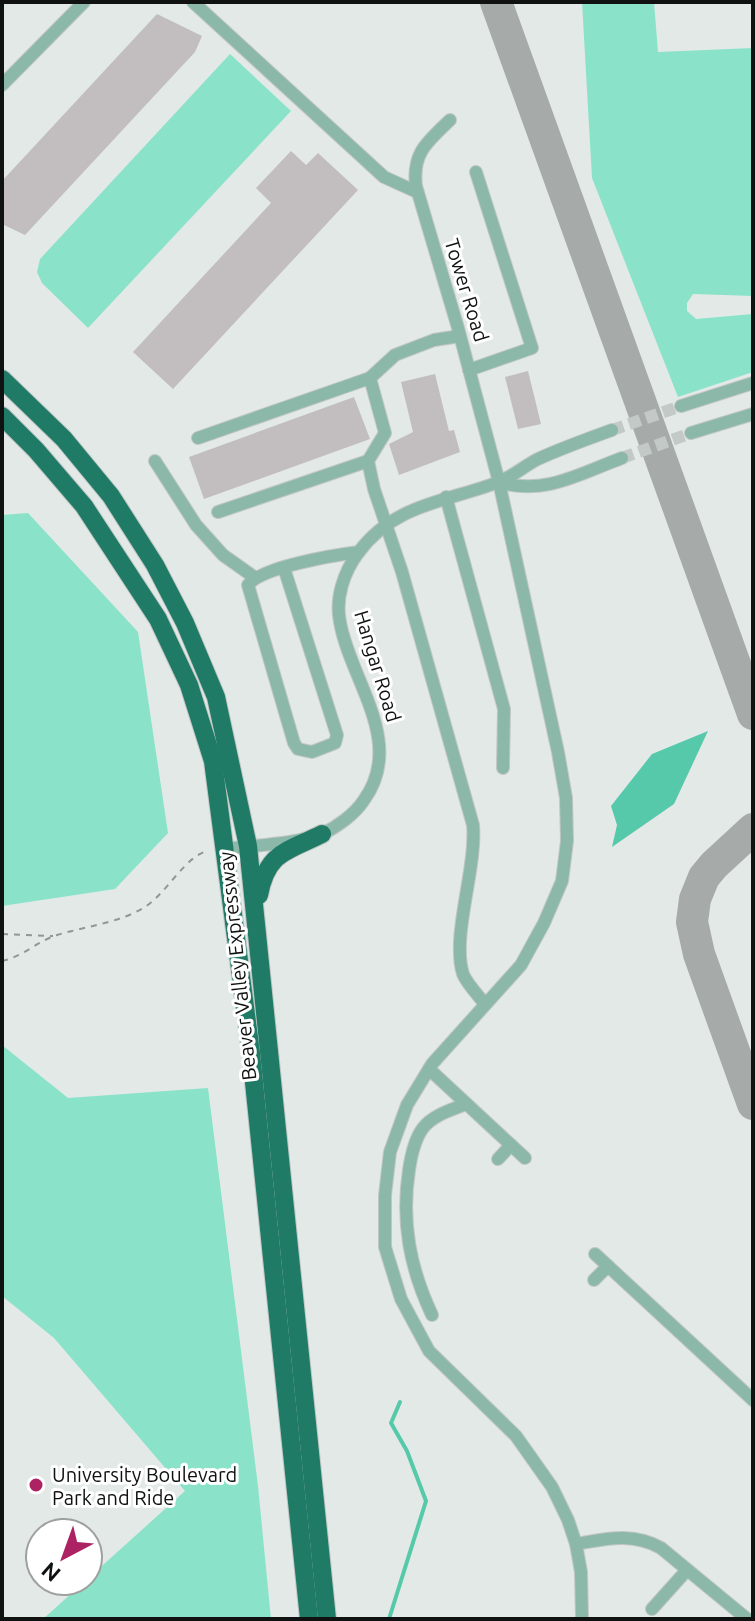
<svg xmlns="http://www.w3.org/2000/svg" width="755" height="1621" viewBox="0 0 755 1621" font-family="Ubuntu,sans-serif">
	<rect width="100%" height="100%" fill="#e3e9e7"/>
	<!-- green -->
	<g fill="#8ae3c9">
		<polygon points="582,2 654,2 658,52 753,48 753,296 693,294 687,303 687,311 696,319 753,314 753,372 678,397 592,178"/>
		<polygon points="230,54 291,111 88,328 42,283 37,272 40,259"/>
		<polygon points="28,513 138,632 168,833 115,889 2,906 2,515"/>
		<polygon points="2,1045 68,1098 208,1088 258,1486 271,1619 43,1619 185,1491 54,1338 2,1296"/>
	</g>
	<!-- water -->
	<polygon fill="#57c9ab" points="708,731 674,804 612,847 617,825 611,806 652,754"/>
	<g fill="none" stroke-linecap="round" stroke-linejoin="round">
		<!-- stream -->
		<polyline stroke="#57c9ab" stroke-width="4" points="389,1619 426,1501 407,1451 391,1423 400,1402"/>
		<!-- taxiway -->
		<g stroke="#a6aba9" stroke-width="32">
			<polyline points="496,2 753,714"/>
			<polyline points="753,829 714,865 704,877 695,899 692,922 699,954 753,1104"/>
		</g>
	</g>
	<!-- building -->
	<g fill="#c2bdbe">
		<polygon points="157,14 202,36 195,52 25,235 2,224 2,181"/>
		<polygon points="291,151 306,165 318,153 358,190 173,389 133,352 271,203 256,188"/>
		<polygon points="528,371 541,424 518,429 505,377"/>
		<polygon points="435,374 449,431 454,430 460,452 399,475 389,444 413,432 401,382"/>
		<polygon points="354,397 370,439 204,499 189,457"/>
	</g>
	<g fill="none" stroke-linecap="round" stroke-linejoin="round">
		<!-- minor-tunnel -->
		<g stroke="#c3c9c7" stroke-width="12" stroke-dasharray="12 6" stroke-linecap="butt">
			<polyline points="612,430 681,406"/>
			<polyline points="622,458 691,433"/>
		</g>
		<defs>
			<g id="minor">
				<polyline points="193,2 384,177 417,192"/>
				<polyline points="2,85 84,2"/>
				<path d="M450 120C427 142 412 153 416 186L458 328 499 482 558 752 566 798 567 841 562 881 544 923 521 965 432 1064 407 1105 390 1152 385 1195V1247L401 1299 429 1351 516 1436 552 1487 568 1520 576 1544 581 1572 582 1619"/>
				<path d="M460 336 434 340 395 355 370 378 385 433 368 461 374 489 402 572 473 825C477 868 451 936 463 974 467 984 478 995 485 1004"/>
				<polyline points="469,370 532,348 476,172"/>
				<polyline points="681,406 753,383"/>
				<polyline points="691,433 753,414"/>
				<polyline points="198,438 370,378"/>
				<polyline points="155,461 196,525 223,555 254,577"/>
				<path d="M499 482C544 496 581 473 622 458"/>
				<polyline points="446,497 504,709 503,768"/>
				<polyline points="218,512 368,461"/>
				<path d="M284 568 337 735 335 743 312 752 298 749 294 743 248 585C261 567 335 555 359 552"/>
				<path d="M226 849C255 845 295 844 322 834 337 827 355 814 364 800 406 742 350 680 340 622 335 598 344 572 358 553 394 504 445 502 496 483 511 478 524 466 538 459 562 448 587 439 612 430"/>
				<polyline points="429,1069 525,1158"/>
				<polyline points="498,1159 511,1145"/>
				<polyline points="595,1254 753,1400"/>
				<polyline points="594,1280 608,1266"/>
				<path d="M432 1315C410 1268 401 1222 409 1170 411 1156 414 1140 423 1128 433 1115 451 1110 466 1104"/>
				<path d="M576 1544C606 1539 632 1532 661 1548L747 1619"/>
				<polyline points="652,1609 687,1570"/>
			</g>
			<g id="highway">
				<polyline points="2,379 64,439 111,496 155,565 185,623 216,697 248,846 327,1619"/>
				<polyline points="2,416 36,450 84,506 158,619 189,685 213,761 251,1053 309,1619"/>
				<path d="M259 895C267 852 286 852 322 834"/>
			</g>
		</defs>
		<!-- minor casing -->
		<use href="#minor" stroke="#c1c7c5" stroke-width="14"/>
		<!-- highway casing -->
		<use href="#highway" stroke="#c1c7c5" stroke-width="20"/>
		<!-- path -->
		<g stroke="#929694" stroke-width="2" stroke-dasharray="6 6" stroke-linecap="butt">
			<polyline points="2,5 4,2"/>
			<polyline points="2,934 53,936"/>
			<path d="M2 961C22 957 38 941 57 935 87 926 119 923 145 907 167 893 186 855 208 851"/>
		</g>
		<!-- minor -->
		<use href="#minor" stroke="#8cb8aa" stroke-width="12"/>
		<!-- highway -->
		<use href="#highway" stroke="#207b66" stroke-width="18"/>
	</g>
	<!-- markers -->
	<circle fill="#ad2262" stroke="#fff" stroke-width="3" cx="36" cy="1485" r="8"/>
	<g text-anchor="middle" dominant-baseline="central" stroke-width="6" stroke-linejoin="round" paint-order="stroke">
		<!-- street labels -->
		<g font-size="20" fill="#101211" stroke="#fff">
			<text transform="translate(467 290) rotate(73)">Tower Road</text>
			<text transform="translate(378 666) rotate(73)">Hangar Road</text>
			<text transform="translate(237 966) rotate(-96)">Beaver Valley Expressway</text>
		</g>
		<!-- poi labels -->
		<g font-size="20" fill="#101211" stroke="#fff" text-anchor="start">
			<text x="52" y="1474">University Boulevard<tspan x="52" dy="23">Park and Ride</tspan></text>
		</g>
	</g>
	<!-- border -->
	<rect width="755" height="1621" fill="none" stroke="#101211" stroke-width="8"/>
	<!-- north arrow -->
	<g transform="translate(64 1557) rotate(221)"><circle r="38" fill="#ffffff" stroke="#9fa0a0" stroke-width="2"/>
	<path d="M0-6L14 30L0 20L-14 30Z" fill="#ad2262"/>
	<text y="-12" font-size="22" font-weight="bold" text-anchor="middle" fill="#101211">N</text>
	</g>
</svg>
